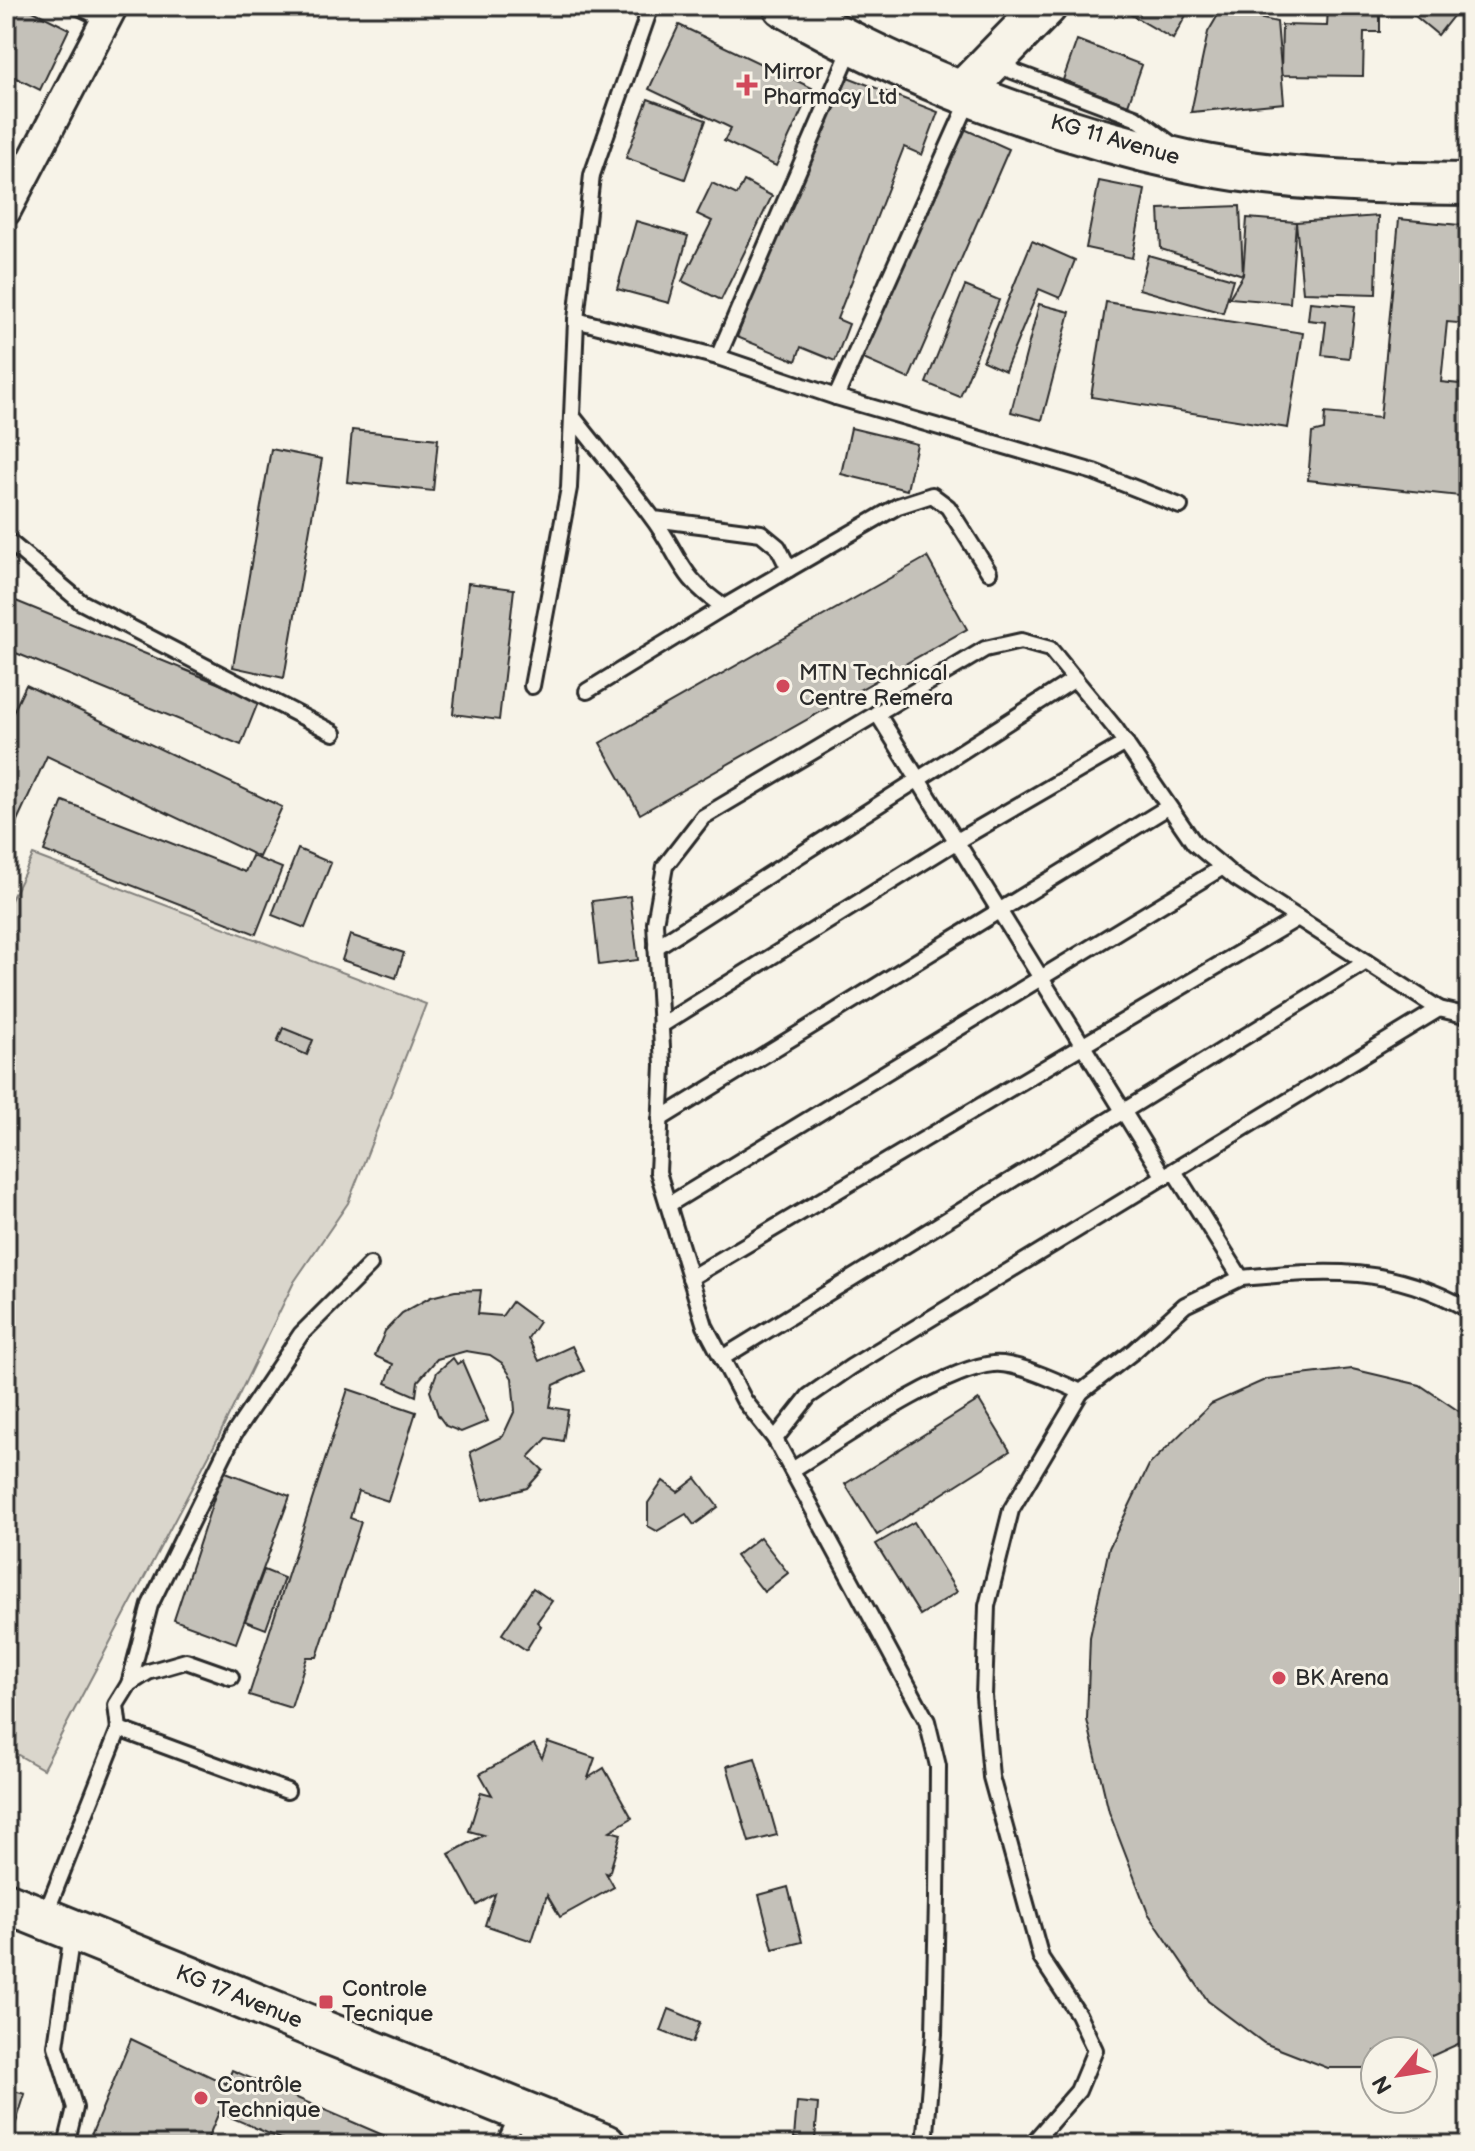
<svg xmlns="http://www.w3.org/2000/svg" width="1475" height="2151" viewBox="0 0 1475 2151" font-family="'Balsamiq Sans',sans-serif">
	<rect width="100%" height="100%" fill="#f7f3e8"/>
	<filter id="ink" filterUnits="userSpaceOnUse"><feTurbulence type="fractalNoise" baseFrequency=".0125" numOctaves="2"/><feDisplacementMap in="SourceGraphic" scale="16" xChannelSelector="R" yChannelSelector="G"/><feConvolveMatrix kernelMatrix="1 2 1 2 8 2 1 2 1" color-interpolation-filters="sRGB"/></filter>
	<g filter="url(#ink)">
		<!-- green -->
		<polygon fill="#dad6cc" stroke="#82807c" stroke-width="2" points="33,855 426,1004 348,1203 294,1282 217,1440 43,1769 6,1748 6,910"/>
		<!-- building -->
		<g fill="#c4c1b9" stroke="#2b2b2b" stroke-width="2">
			<polygon points="6,6 23,6 69,29 40,90 6,73"/>
			<polygon points="1116,6 1191,6 1173,39"/>
			<polygon points="1403,6 1461,6 1438,35"/>
			<polygon points="1328,7 1380,8 1380,32 1364,32 1363,76 1281,75 1282,25 1327,26"/>
			<polygon points="1221,10 1277,22 1284,103 1191,112 1208,32"/>
			<polygon points="679,25 812,88 776,166 724,141 731,128 649,89"/>
			<polygon points="1077,40 1142,65 1128,105 1063,80"/>
			<polygon points="1469,62 1469,77 1459,77"/>
			<polygon points="840,74 938,112 922,155 904,147 837,319 849,324 835,361 801,347 796,361 737,337"/>
			<polygon points="648,99 706,120 685,179 626,158"/>
			<polygon points="962,128 1009,149 909,379 861,358"/>
			<polygon points="744,181 772,196 721,300 682,281 712,221 697,214 712,183 737,195"/>
			<polygon points="1099,181 1145,190 1132,258 1086,248"/>
			<polygon points="1240,206 1243,275 1161,249 1159,209"/>
			<polygon points="1378,216 1376,294 1303,292 1296,222"/>
			<polygon points="1247,218 1296,222 1290,303 1229,298 1243,275"/>
			<polygon points="1399,219 1469,226 1469,324 1447,322 1441,382 1469,385 1469,497 1308,480 1312,433 1324,430 1325,413 1380,418"/>
			<polygon points="636,221 688,236 669,303 617,289"/>
			<polygon points="1032,241 1075,260 1060,298 1039,289 1005,371 983,361"/>
			<polygon points="1148,255 1233,279 1223,313 1139,289"/>
			<polygon points="965,286 999,300 960,397 926,383"/>
			<polygon points="1106,302 1303,333 1288,428 1091,397"/>
			<polygon points="1310,302 1355,306 1349,358 1322,355 1326,322 1308,320"/>
			<polygon points="1039,304 1070,312 1042,420 1011,412"/>
			<polygon points="851,428 917,444 907,490 841,474"/>
			<polygon points="352,430 438,439 433,491 347,482"/>
			<polygon points="271,449 322,459 284,678 233,667"/>
			<polygon points="927,557 967,629 640,814 600,743"/>
			<polygon points="468,583 514,589 499,720 453,714"/>
			<polygon points="6,597 259,700 241,745 6,649"/>
			<polygon points="26,685 282,807 259,857 47,756 9,838 6,836 6,727"/>
			<polygon points="63,801 245,872 252,856 282,868 256,934 44,851"/>
			<polygon points="298,849 331,863 305,928 272,915"/>
			<polygon points="630,896 638,960 599,965 592,901"/>
			<polygon points="350,935 404,953 396,978 342,960"/>
			<polygon points="283,1028 313,1040 307,1055 277,1042"/>
			<polygon points="481,1290 478,1314 502,1316 512,1302 539,1322 528,1338 539,1361 572,1346 584,1371 554,1385 550,1407 568,1410 563,1441 547,1438 529,1457 543,1470 527,1488 483,1500 470,1452 503,1436 515,1410 512,1378 502,1363 490,1355 466,1351 437,1359 418,1381 416,1396 386,1383 393,1364 375,1356 385,1331 402,1313 431,1297 455,1291"/>
			<polygon points="453,1358 457,1364 462,1361 488,1421 461,1432 446,1426 438,1415 430,1391 437,1372"/>
			<polygon points="1352,1369 1420,1385 1469,1418 1469,2039 1423,2060 1423,2051 1375,2051 1375,2068 1328,2068 1264,2043 1208,2001 1148,1913 1109,1812 1087,1720 1090,1637 1109,1548 1149,1465 1211,1404 1267,1379"/>
			<polygon points="348,1389 416,1412 388,1501 358,1491 350,1518 361,1522 317,1657 307,1657 291,1708 249,1695"/>
			<polygon points="979,1400 1010,1451 877,1535 845,1484"/>
			<polygon points="223,1471 290,1496 236,1643 174,1620"/>
			<polygon points="696,1478 718,1507 694,1525 686,1514 657,1531 648,1526 648,1503 663,1481 678,1492"/>
			<polygon points="914,1522 957,1592 920,1615 876,1544"/>
			<polygon points="760,1537 788,1573 764,1592 736,1556"/>
			<polygon points="264,1570 284,1578 266,1629 245,1621"/>
			<polygon points="533,1588 552,1601 537,1622 541,1626 526,1650 502,1634"/>
			<polygon points="548,1742 595,1758 588,1778 604,1768 632,1818 610,1831 621,1834 609,1874 606,1873 614,1887 560,1917 547,1895 532,1941 485,1925 495,1894 477,1905 449,1854 484,1835 469,1831 481,1792 492,1795 480,1774 534,1744 542,1758"/>
			<polygon points="755,1758 777,1835 749,1842 727,1766"/>
			<polygon points="788,1887 802,1942 773,1949 759,1895"/>
			<polygon points="669,2009 700,2022 692,2043 661,2031"/>
			<polygon points="131,2039 226,2084 232,2070 406,2145 295,2145 219,2112 205,2145 87,2145"/>
			<polygon points="6,2089 25,2094 9,2145 6,2145"/>
			<polygon points="797,2102 818,2104 815,2140 794,2138"/>
		</g>
		<g fill="none" stroke-linecap="round" stroke-linejoin="round">
			<defs>
				<g id="lane">
					<polyline points="77,6 106,20"/>
					<polyline points="994,64 1135,117 1174,146"/>
					<polyline points="576,320 718,357 836,397 1094,472 1180,506"/>
					<polyline points="718,357 852,46"/>
					<polyline points="836,397 970,98"/>
					<path d="M573 417C599 450 626 482 651 516 681 555 677 576 724 607L789 569 778 547 761 533 654 519"/>
					<polyline points="6,539 81,602 334,733"/>
					<polyline points="789,569 898,506 932,495 948,507 989,572"/>
					<polyline points="532,686 569,488 576,320 592,175 651,6"/>
					<polyline points="587,691 724,607"/>
					<polyline points="877,713 1164,1177"/>
					<polyline points="656,947 1075,679"/>
					<polyline points="660,1026 957,841 1126,743"/>
					<polyline points="660,1119 1168,807"/>
					<path d="M1174 1171 1241 1278C1328 1270 1391 1265 1469 1310"/>
					<polyline points="668,1205 1223,867"/>
					<polyline points="690,1278 1298,918"/>
					<polyline points="722,1358 1366,962"/>
					<polyline points="775,1439 744,1400 705,1326 658,1172 663,1065 655,923 665,866 703,817 985,649 1021,641 1050,649 1115,728 1194,843 1236,878 1439,1009"/>
					<path d="M792 1470C839 1441 942 1369 993 1364 1015 1361 1061 1383 1081 1392L1134 1351 1185 1305 1241 1278"/>
					<polyline points="129,1684 150,1605 234,1434 301,1334 370,1265"/>
					<polyline points="119,1729 116,1705 129,1684 148,1672 186,1661 231,1677"/>
					<polyline points="44,1918 119,1729 287,1791"/>
					<polyline points="66,2145 75,2108 56,2046 72,1934"/>
					<polyline points="504,2145 518,2114"/>
					<polyline points="925,2145 934,2034 937,1899 938,1766 927,1721 775,1439 809,1396 851,1367 1439,1009 1469,1016"/>
					<polyline points="1031,2145 1078,2091 1095,2050 1078,2014 1041,1958 991,1777 984,1696 987,1606 1011,1510 1081,1392"/>
				</g>
				<polyline id="street" points="6,211 113,6"/>
				<g id="secondary">
					<path d="M784 6C908 78 1050 132 1191 162 1281 181 1377 183 1469 184"/>
					<polyline points="964,90 1046,6"/>
					<polyline points="6,1903 605,2145"/>
				</g>
			</defs>
			<!-- lane casing -->
			<use href="#lane" stroke="#2b2b2b" stroke-width="20"/>
			<!-- street casing -->
			<use href="#street" stroke="#2b2b2b" stroke-width="34"/>
			<!-- secondary casing -->
			<use href="#secondary" stroke="#2b2b2b" stroke-width="46"/>
			<!-- lane -->
			<use href="#lane" stroke="#f7f3e8" stroke-width="14"/>
			<!-- street -->
			<use href="#street" stroke="#f7f3e8" stroke-width="28"/>
			<!-- secondary -->
			<use href="#secondary" stroke="#f7f3e8" stroke-width="40"/>
		</g>
	</g>
	<!-- markers -->
	<g fill="#d1495b" stroke="#f7f3e8" stroke-width="3">
		<path d="M743 73h8v8h8v8h-8v8h-8v-8h-8v-8h8z"/>
		<circle cx="783" cy="686" r="8"/>
		<circle cx="1279" cy="1678" r="8"/>
		<rect x="318" y="1994" width="16" height="16" rx="4"/>
		<circle cx="201" cy="2098" r="8"/>
	</g>
	<g text-anchor="middle" dominant-baseline="central" stroke-width="6" stroke-linejoin="round" paint-order="stroke">
		<!-- poi labels -->
		<g font-size="22" fill="#2b2b2b" stroke="#f7f3e8" text-anchor="start">
			<text x="763" y="72">Mirror<tspan x="763" dy="25">Pharmacy Ltd</tspan></text>
			<text x="799" y="673">MTN Technical<tspan x="799" dy="25">Centre Remera</tspan></text>
			<text x="1295" y="1678">BK Arena</text>
			<text x="342" y="1989">Controle<tspan x="342" dy="25">Tecnique</tspan></text>
			<text x="217" y="2085">Contrôle<tspan x="217" dy="25">Technique</tspan></text>
		</g>
		<!-- street labels -->
		<g font-size="22" fill="#2b2b2b" stroke="#f7f3e8">
			<text transform="translate(1115 140) rotate(16)">KG 11 Avenue</text>
			<text transform="translate(239 1997) rotate(22)">KG 17 Avenue</text>
		</g>
	</g>
	<!-- margin -->
	<rect width="1475" height="2151" fill="none" stroke="#f7f3e8" stroke-width="32"/>
	<rect x="16" y="16" width="1443" height="2119" fill="none" stroke="#2b2b2b" stroke-width="3" filter="url(#ink)"/>
	<!-- north arrow -->
	<g transform="translate(1399 2075) rotate(240)"><circle r="38" fill="#f7f3e8" stroke="#a5a39c" stroke-width="2"/>
	<path d="M0-6L14 30L0 20L-14 30Z" fill="#d1495b"/>
	<text y="-12" font-size="22" font-weight="bold" text-anchor="middle" fill="#2b2b2b">N</text>
	</g>
</svg>
